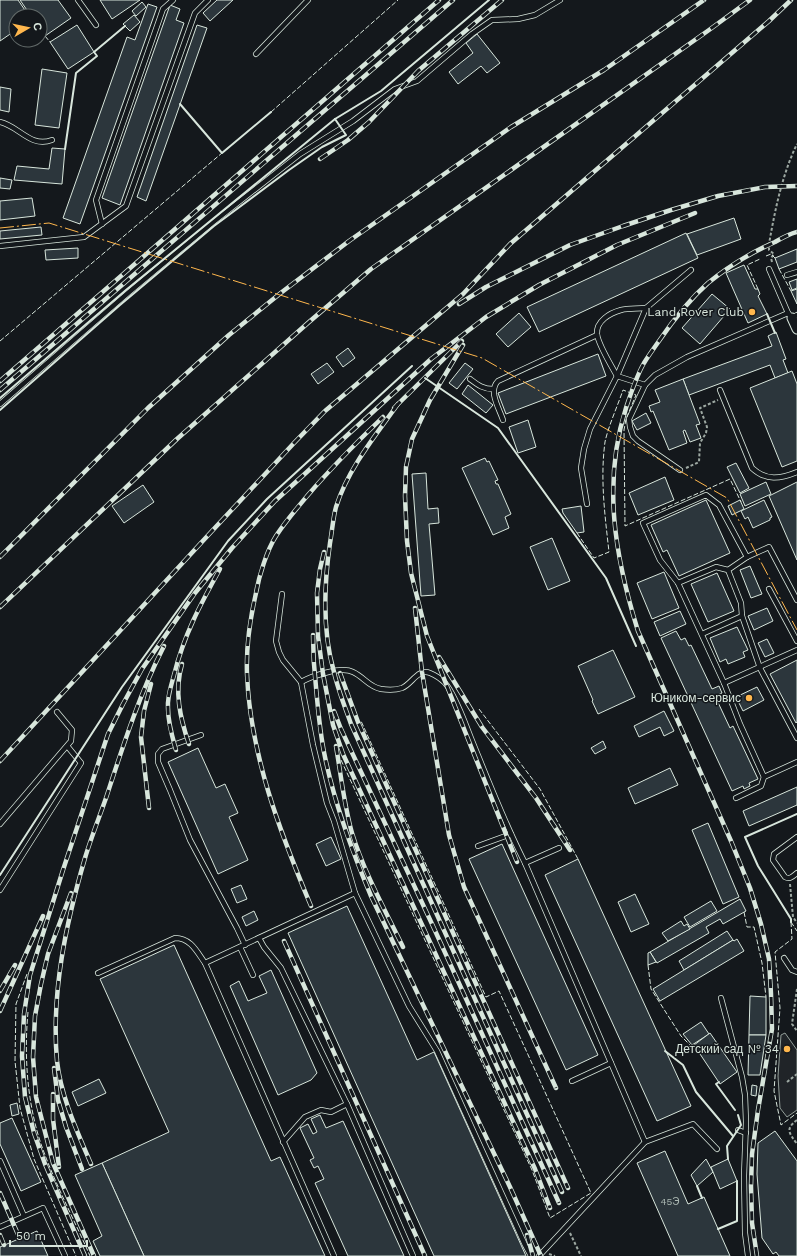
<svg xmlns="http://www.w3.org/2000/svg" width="797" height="1256" viewBox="0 0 797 1256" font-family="'Work Sans',sans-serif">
	<rect width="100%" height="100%" fill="#14181c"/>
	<!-- green -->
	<polygon fill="#202428" stroke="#939e99" points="785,1033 797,1050 797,1110 787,1117 780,1108 778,1076 781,1035"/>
	<!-- building -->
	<g fill="#2c363c" stroke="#d8e6dc">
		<polygon points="0,0 18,0 29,16 16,16 16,30 0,41"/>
		<polygon points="20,0 58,0 71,18 45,36 40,29 40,16 31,16"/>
		<polygon points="100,0 140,0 112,19"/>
		<polygon points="217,0 233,0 210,21 203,13"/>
		<polygon points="142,2 146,7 136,16 132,11"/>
		<polygon points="148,4 157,7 80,224 63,218 127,37 135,40"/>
		<polygon points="170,5 180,9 176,20 184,23 120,205 102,198"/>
		<polygon points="134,15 140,22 130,31 123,24"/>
		<polygon points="77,25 94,52 68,69 50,42"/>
		<polygon points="197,25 207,28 146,201 137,197"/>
		<polygon points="477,34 500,63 487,73 481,66 458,84 449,72 473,53 466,43"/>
		<polygon points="42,69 67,73 59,128 35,125"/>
		<polygon points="0,87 11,89 9,112 0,110"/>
		<polygon points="52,148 65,149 62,184 14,180 17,166 49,169"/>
		<polygon points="0,178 12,180 10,189 0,188"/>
		<polygon points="32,198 35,216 0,220 0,201"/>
		<polygon points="734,218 741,239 697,255 687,234"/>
		<polygon points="41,227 42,235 0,239 0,231"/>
		<polygon points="686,233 698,258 539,332 527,307"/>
		<polygon points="78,248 78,258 46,260 45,250"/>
		<polygon points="797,249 797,262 779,269 775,258"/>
		<polygon points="744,265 755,289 758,289 760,294 758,296 767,314 748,323 726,273"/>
		<polygon points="797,279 797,288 792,290 789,282"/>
		<polygon points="797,289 797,304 791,291"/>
		<polygon points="712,294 730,309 700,344 682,328"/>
		<polygon points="519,313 531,327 508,347 496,334"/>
		<polygon points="776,332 786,359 783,360 788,373 775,378 770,365 689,395 683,379 772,346 768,336"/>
		<polygon points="348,348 355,358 343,367 336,357"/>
		<polygon points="598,354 606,376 506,414 498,393"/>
		<polygon points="327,363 334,372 318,384 311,374"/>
		<polygon points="465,363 473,369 457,389 449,383"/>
		<polygon points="792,371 797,384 797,461 782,467 750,388"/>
		<polygon points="683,379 700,424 696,425 701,438 690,442 685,430 683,431 687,443 669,450 653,411 651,412 649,406 660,402 655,390"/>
		<polygon points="468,385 493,405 486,413 462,394"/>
		<polygon points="646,413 651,423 637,430 632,421"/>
		<polygon points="528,420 536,447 518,453 509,427"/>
		<polygon points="485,458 487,462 489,461 498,480 495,481 496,484 498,484 511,514 505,517 509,528 493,535 462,468"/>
		<polygon points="736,463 749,488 740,493 727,467"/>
		<polygon points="426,473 428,509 438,508 439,523 429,524 435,595 421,596 412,474"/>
		<polygon points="665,477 674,500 638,515 629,493"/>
		<polygon points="766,482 771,494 745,506 740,494"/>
		<polygon points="797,482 797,560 769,496"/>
		<polygon points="143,485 154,502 124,523 112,506"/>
		<polygon points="706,500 730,553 679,576 667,550 663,552 651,525"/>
		<polygon points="740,500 744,509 732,515 728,506"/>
		<polygon points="764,500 772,517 770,518 770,520 753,528 748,517 745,519 741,511"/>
		<polygon points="581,506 584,532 577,533 563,513 562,509"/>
		<polygon points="552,538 570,581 548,590 530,547"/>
		<polygon points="750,566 762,594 751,598 740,570"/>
		<polygon points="664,572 679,608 652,619 637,583"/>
		<polygon points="717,573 734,611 708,622 691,584"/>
		<polygon points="767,608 773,621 754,630 748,616"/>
		<polygon points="680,611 686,624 660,636 654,622"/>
		<polygon points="737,627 748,650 743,652 745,657 728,664 726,659 720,662 710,638"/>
		<polygon points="676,631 681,640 685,638 689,646 691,645 712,689 719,686 722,693 715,696 730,728 733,726 758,779 749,783 750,786 744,789 743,786 732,791 661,638"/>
		<polygon points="767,639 774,653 765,657 758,643"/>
		<polygon points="613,650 635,697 598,714 592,701 593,700 578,666"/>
		<polygon points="797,660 797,722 796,723 770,674"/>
		<polygon points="757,687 764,700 743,711 736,697"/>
		<polygon points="664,711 674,731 664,736 660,727 639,737 634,726"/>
		<polygon points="603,741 606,748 595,754 591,748"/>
		<polygon points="198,748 216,788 225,784 238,813 229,817 248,860 218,874 168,762"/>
		<polygon points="670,768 678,785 635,804 628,788"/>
		<polygon points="797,787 797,805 749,826 743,811"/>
		<polygon points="708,823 739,897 723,904 692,830"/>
		<polygon points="331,837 341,859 326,866 316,844"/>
		<polygon points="502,844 598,1055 566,1070 469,859"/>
		<polygon points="578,859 691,1106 657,1121 545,875"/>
		<polygon points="241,885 247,899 237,903 231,889"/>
		<polygon points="635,894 649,924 631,932 618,902"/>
		<polygon points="740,899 746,911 723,924 720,919 706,927 709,933 657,963 650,952"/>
		<polygon points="711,901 717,911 690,927 684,917"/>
		<polygon points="347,906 417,1060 434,1052 526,1256 434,1256 288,933"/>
		<polygon points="254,911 258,920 246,926 242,917"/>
		<polygon points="681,921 684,926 687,924 690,929 668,941 662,933"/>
		<polygon points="727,931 733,940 684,970 679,961"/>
		<polygon points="737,939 744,951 660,1001 653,989 733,940 734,941"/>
		<polygon points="174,945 271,1161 280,1157 325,1256 144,1256 102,1163 169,1132 100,979"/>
		<polygon points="650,952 656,962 648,965 648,953"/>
		<polygon points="271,970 317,1073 311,1080 278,1095 230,986 239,981 248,1001 267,993 259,976"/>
		<polygon points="750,996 766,997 766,1035 749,1035"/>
		<polygon points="701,1022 709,1034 692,1045 683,1034"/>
		<polygon points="710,1033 737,1072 720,1084 694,1045"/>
		<polygon points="749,1035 766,1035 760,1075 748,1075"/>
		<polygon points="99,1079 106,1093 78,1106 72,1092"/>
		<polygon points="752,1085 757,1086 756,1096 751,1095"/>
		<polygon points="17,1103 19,1114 12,1116 10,1105"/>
		<polygon points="320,1115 326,1128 343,1121 404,1256 348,1256 315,1183 324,1179 318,1166 314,1168 310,1160 314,1158 300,1128 308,1124 313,1134 317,1132 311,1119"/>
		<polygon points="12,1118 41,1182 21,1191 0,1144 0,1123"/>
		<polygon points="775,1131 797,1161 797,1256 779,1256 776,1252 773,1254 762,1238 757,1174 758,1143"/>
		<polygon points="665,1151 688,1204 704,1197 730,1256 678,1256 637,1163"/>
		<polygon points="706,1159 713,1172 697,1186 691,1175"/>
		<polygon points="728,1159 737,1181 720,1189 711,1167"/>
		<polygon points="102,1163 144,1256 100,1256 93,1241 102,1236 75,1175"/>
		<polygon points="37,1231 48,1256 0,1256 0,1247"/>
	</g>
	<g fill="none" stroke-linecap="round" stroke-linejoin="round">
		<defs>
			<g id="service">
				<polyline points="78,0 96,25"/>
				<polyline points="256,54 308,0"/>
				<path d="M0 122C19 126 30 148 52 140"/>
				<polyline points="102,224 96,200 163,9 173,0"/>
				<polyline points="0,246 84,237 126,206 195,13 208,0"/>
				<polyline points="769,269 788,313 792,318 797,315"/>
				<polyline points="787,275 797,272"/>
				<path d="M470 379C478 385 483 389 493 389"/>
				<path d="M645 385 617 376C612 367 598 344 597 334 596 321 610 313 621 310 629 308 638 309 646 308"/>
				<path d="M720 390 752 468C766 481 780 479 797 472"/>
				<polyline points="0,404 128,293 212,223 300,154 353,121 395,89 417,81 472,34 492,20 518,19 535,15 560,0"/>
				<path d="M503 420C499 408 488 391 498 381L597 335"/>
				<polyline points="680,470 638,441 633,436 630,427 629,419 645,385 655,375 687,357 788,313"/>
				<polyline points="587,504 581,468 584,449 590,429 617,376 646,308 691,270"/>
				<polyline points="747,557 719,505 706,495 643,523 660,560 678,583 724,683 797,650"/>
				<polyline points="678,583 716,567 728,570"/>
				<polyline points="769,589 797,641"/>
				<polyline points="282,594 276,641 279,652 283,660 301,682 313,745 327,803 334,821 355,893 409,1006 437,1051 525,1245 531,1256"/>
				<polyline points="797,600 769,547 747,557 728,570 741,603 742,616 760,668 797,738"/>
				<polyline points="702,634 742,616"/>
				<path d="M301 682C312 676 341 666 353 672 364 677 369 687 381 689 388 690 396 690 402 688 412 684 418 668 430 673 435 675 441 679 445 683 455 694 465 723 471 738 488 780 504 822 525 863L645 1142"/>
				<polyline points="724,683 740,724 764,777"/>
				<polyline points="201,735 162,749 158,754 158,762 170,790 190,840 237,928 245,945"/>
				<polyline points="736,798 761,786 764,777 797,762"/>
				<polyline points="0,824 71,741 72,730 57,712"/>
				<path d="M797 837 774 854 773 860 785 877C790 880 793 876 797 873"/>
				<polyline points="478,846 511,834"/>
				<polyline points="525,863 559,848"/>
				<polyline points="0,890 81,763 68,747"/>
				<polyline points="259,938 264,947 281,968 347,1104 413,1256"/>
				<polyline points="240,947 253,975"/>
				<polyline points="784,958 792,970 797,972"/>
				<path d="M98 973 175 938C191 938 197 952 205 963"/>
				<polyline points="721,998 742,1077 745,1095 746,1122 744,1176 745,1233 748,1256"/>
				<polyline points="572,1081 611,1063"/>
				<polyline points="738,1130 746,1133"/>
				<polyline points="283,1142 305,1117 321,1110 331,1112 347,1104"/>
				<polyline points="0,1161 24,1216"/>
				<polyline points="0,1227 43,1208 65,1256"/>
				<polyline points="334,1256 205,963 355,893"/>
				<polyline points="539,1256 645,1142 693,1124 717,1149"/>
			</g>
			<polyline id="minor" points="792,318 797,329"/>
		</defs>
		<!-- service casing -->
		<use href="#service" stroke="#d8e6dc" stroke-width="6"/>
		<!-- minor casing -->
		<use href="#minor" stroke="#d8e6dc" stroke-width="11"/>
		<!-- path -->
		<g stroke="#9da8a2" stroke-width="2" stroke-dasharray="3 2" stroke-linecap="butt">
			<path d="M772 262 771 258 774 254 769 250V244C775 210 782 175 797 144"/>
			<polyline points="686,468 699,462 700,443 706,433 707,427 700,408 718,400"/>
			<polyline points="790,884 793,917 797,923"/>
			<polyline points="797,989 792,1024 797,1031"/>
			<polyline points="787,1082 797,1074"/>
			<path d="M797 1120C785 1129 789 1133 797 1144"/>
			<polyline points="570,1233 581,1256"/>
			<polyline points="549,1254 555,1256"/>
		</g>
		<!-- service -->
		<use href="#service" stroke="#14181c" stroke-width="4.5"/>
		<!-- minor -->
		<use href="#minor" stroke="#14181c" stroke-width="9"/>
		<defs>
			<g id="rail">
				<polyline points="320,159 348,140 369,122 418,71 502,0"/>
				<polyline points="459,304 486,287 570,245 623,226 671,210 718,196 765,187 797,186"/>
				<polyline points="463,345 430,400 412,439 406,467 405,496 407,541 411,573 427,636 517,862"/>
				<polyline points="0,381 439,0"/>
				<polyline points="0,390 453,0"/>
				<path d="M398 404C375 436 348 469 336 507 333 518 332 532 330 543 324 585 322 631 334 672 338 690 345 707 351 724L562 1192"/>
				<polyline points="394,408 462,341"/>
				<polyline points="324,552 320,569 317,593 318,636 323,674 333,725 343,754 535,1169 550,1208"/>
				<polyline points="0,557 148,408 229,335 282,292 349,241 511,127 604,70 704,0"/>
				<polyline points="0,607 177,439 309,322 371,269 709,30 750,0"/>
				<polyline points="415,608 422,672 449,835 464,887 556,1088"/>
				<path d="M313 635C313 652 314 670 316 687 318 710 320 734 325 757 335 805 352 851 371 896L510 1187 541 1256"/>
				<polyline points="439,657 482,727 536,798 570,850"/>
				<path d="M182 664C174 691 180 718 189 744"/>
				<polyline points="340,673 358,722 568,1188"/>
				<polyline points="334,711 341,729 432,924 559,1203"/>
				<path d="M336 746C341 775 344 805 352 833 364 872 385 910 403 947"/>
				<path d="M176 750C172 736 168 723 168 708 167 697 171 686 174 675 184 635 200 605 220 569"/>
				<polyline points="0,761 212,531 294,443 325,411 463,294 510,244 769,21 791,0"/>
				<polyline points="149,808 141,737 144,711 151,684"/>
				<polyline points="71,893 48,954 41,984 35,1016 33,1057 36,1097 53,1163 94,1256"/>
				<path d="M311 906C280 832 250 754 247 674 246 647 250 619 256 593 259 576 267 550 276 536 285 522 297 508 308 495 331 468 357 442 383 417"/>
				<polyline points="284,941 425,1256"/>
				<polyline points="0,991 15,965"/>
				<polyline points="0,1011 43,916"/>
				<polyline points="54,1068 58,1100 66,1127 82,1169"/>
				<polyline points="53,1094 53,1119 59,1167"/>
				<path d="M91 1164C77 1131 61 1097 57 1061 51 993 66 923 85 858 91 838 99 818 106 798 123 746 139 695 164 646"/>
				<polyline points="0,1193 20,1239"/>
				<polyline points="0,1235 4,1245"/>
				<polyline points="527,1235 533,1256"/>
				<polyline points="85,1256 45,1164 34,1133 25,1097 22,1056 24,1014 30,975 63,870 108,734 123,704 142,669 195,593 232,548 275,501 431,359 486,317 539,285 617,245 695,213"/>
				<path d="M757 1256 752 1223 751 1186 752 1154 758 1110 772 1029 771 994 769 959 761 924 750 888 731 841 638 631C615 557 602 483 626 408 631 393 636 377 644 363 649 355 654 348 659 341 674 319 689 300 708 283 729 266 750 253 775 242 782 238 789 234 797 232"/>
			</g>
		</defs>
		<!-- rail casing -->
		<use href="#rail" stroke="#d8e6dc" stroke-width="4.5"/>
		<!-- rail -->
		<use href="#rail" stroke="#14181c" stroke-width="3" stroke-dasharray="9" stroke-linecap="butt"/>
		<!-- fence -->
		<g stroke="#d8e6dc" stroke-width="1" stroke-dasharray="5 2" stroke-linecap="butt">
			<polyline points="45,36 50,42"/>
			<polyline points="271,112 398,0"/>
			<polyline points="766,256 771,254 775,258"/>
			<polyline points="779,269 791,291"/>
			<polyline points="758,289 747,265 760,259"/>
			<polyline points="0,341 222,153"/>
			<path d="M577 533 594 558 609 552C605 516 600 479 605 442 608 427 618 405 623 390L636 395 626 419 624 430 625 526 730 479 741 502"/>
			<polyline points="479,709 540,789 578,859"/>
			<polyline points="341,760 532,1170 550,1218 591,1193 499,991 486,997 361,721"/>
			<polyline points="744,912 747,927 754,927 762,963 766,997"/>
			<polyline points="791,922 792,939 775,952 780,1008 774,1091 781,1125 797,1113"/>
			<polyline points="791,922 797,931"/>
			<polyline points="648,965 651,989 681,1036 691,1046 692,1045"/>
			<polyline points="27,974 16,1004 15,1061 20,1108 34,1159 76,1256"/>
			<path d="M28 1012C24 1056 27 1102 41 1144 54 1182 74 1219 90 1256"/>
		</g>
		<!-- wall -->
		<g stroke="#d8e6dc" stroke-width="2">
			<polyline points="180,104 222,153 271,112"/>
			<polyline points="65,149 76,73 97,56 94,52 125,26"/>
			<polyline points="767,314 775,333"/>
			<polyline points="425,378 498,428 606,578 636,646"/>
			<polyline points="0,398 126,290 335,119 381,91 489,0"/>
			<polyline points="0,410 120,305 214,226 289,170 322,147 346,135 335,119"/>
			<polyline points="0,875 122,687 228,541 267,499 412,366"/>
			<polyline points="791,922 791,919 758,866 745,837 797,814"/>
			<polyline points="665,1051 683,1065 696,1092 733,1136"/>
			<polyline points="719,1082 716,1084 735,1110"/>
			<polyline points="728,1159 727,1146 741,1125 738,1115"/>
			<polyline points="697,1186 702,1198"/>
			<polyline points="718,1229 737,1221 737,1181"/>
		</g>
		<!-- power -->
		<polyline stroke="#ffb74d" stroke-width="1" stroke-dasharray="14 3 2 3" stroke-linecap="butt" points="0,228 49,223 482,358 727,498 797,630"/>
	</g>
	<!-- markers -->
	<g fill="#ffb74d" stroke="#14181c" stroke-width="1.5">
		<circle cx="752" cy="312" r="4"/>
		<circle cx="749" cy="698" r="4"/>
		<circle cx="787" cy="1049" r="4"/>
	</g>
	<g text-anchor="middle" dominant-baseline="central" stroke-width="3" stroke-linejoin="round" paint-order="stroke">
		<!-- number labels -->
		<g font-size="10" fill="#adbab4">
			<text x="670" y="1201">45Э</text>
		</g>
		<!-- poi labels -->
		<g font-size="12" fill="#d8e6dc" stroke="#14181c" text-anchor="end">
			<text x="744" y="312">Land Rover Club</text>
			<text x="741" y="698">Юником-сервис</text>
			<text x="779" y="1049">Детский сад № 34</text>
		</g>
	</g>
	<!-- north arrow -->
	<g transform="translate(28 28) rotate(81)"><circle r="19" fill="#14181c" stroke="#626a69"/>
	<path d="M0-3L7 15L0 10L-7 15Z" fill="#ffb74d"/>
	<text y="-6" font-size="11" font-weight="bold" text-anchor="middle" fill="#d8e6dc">С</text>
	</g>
	<!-- scale -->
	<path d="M10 1240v6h77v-6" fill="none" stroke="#d8e6dc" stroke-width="2"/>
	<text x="16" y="1240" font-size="12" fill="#d8e6dc" stroke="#14181c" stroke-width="3" paint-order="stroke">50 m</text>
</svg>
